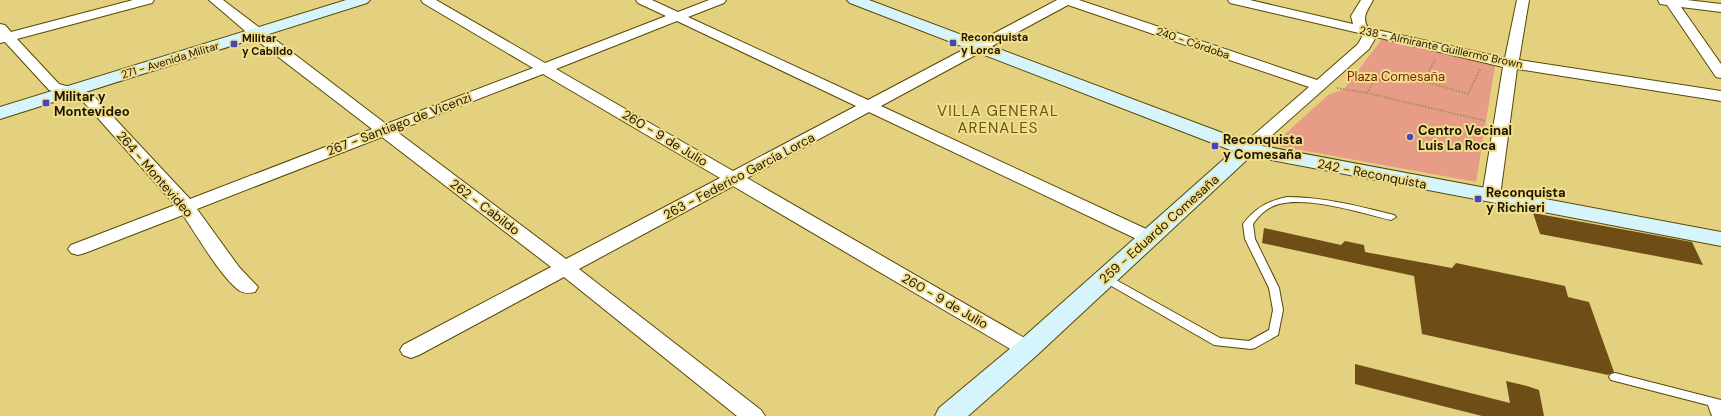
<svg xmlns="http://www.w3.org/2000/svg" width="1721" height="416" viewBox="0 0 1721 416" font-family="'DM Sans',sans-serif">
	<rect width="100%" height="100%" fill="#e4d180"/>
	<!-- green -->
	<polygon fill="#e69c87" points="1382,39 1495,66 1476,182 1273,145 1328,95 1344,89"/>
	<!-- building -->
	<g fill="#6e4e16">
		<polygon points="1533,213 1692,242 1703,265 1540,234"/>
		<polygon points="1264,228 1341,245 1345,241 1364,245 1365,252 1452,268 1456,263 1565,286 1568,297 1589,302 1614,372 1608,375 1422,334 1414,276 1262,243"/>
		<polygon points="1355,364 1510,403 1506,381 1527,386 1539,390 1544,416 1482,416 1355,384"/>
	</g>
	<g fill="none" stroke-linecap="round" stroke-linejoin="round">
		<defs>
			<g id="lane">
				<path d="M1287 197C1323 197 1359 206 1394 215L1396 217 1391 220C1361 213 1309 196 1279 204 1268 207 1259 215 1253 224L1255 239 1279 288 1283 310 1278 335 1255 348 1251 349 1214 345 1101 280 1100 278 1105 275 1109 276 1220 338 1249 341 1269 330 1273 310 1269 288 1245 239 1243 224C1255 208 1268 201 1287 197Z"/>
				<polygon points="1615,373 1721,400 1721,416 1712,416 1708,405 1611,380 1609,377 1611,374"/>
			</g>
			<g id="street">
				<path d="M133 0H154L152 3 17 39 59 84 91 93 190 199 372 129 251 36 209 0H223L386 124 533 68 423 3 421 0H436L545 63 666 16 638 3 636 0H652L678 12 709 0H726L724 3 688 17 868 100 1057 0H1079L1317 80 1358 44 1362 37 1359 33 1230 3 1228 0H1250L1353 24 1351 16 1361 0H1373C1368 10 1361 17 1368 28L1505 58 1517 0H1529L1519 60 1721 91V101L1517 69 1500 196 1497 200 1491 201 1485 200 1482 196 1503 67 1376 37 1369 49 1253 152 1247 154 1241 152 1239 149 1241 146 1309 87 1068 5 881 106 1157 234 1159 238 1157 242 1150 244 1143 242 869 112 747 178 1035 344 1038 349 1035 354 1027 357 1019 354 733 186 579 269 761 410 765 416H737L564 277 419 355 411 358 403 355 400 350 403 345 551 267 382 137 197 209 239 267 258 287 255 292C250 293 245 294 240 291 222 279 196 234 183 215L85 253 78 255 71 253 68 249 71 245 175 205 81 99 49 90 5 42 0 43V24L5 25 11 32ZM677 21 856 106 733 171 556 69ZM543 74 720 178 566 259 396 131Z"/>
				<polygon points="1658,0 1687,0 1721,4 1721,12 1681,7 1721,64 1721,78 1716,77 1667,5 1660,4"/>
			</g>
			<g id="secondary">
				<polygon points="346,0 370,0 367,3 0,119 0,107"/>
				<polygon points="847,0 869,0 1252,144 1721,232 1721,246 1251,156 1036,356 968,416 935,416 939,408 1018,342 1233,151 850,3"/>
			</g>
		</defs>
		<!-- lane casing -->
		<use href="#lane" stroke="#574903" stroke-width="2"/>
		<!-- street casing -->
		<use href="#street" stroke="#574903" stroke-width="2"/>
		<!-- secondary casing -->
		<use href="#secondary" stroke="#574903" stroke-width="2"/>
		<!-- path -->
		<g stroke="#a29356" stroke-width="2" stroke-dasharray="1.5 1.5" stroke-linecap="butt">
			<polyline points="1423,82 1435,60"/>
			<polyline points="1337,88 1367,93 1486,121"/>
			<path d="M1367 93C1369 90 1371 85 1374 83 1395 69 1446 88 1468 94L1480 69"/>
		</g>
		<!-- lane -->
		<use href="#lane" fill="#fff" fill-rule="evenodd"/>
		<!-- street -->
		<use href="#street" fill="#fff" fill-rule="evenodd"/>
		<!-- secondary -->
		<use href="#secondary" fill="#d6f4fc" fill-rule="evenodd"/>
	</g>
	<!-- markers -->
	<g fill="#4546bb" stroke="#f1de8d" stroke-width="1.5">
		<rect x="949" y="39" width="8" height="8" rx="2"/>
		<rect x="230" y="40" width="8" height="8" rx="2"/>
		<rect x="42" y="99" width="8" height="8" rx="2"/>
		<circle cx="1410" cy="137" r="4"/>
		<rect x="1211" y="142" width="8" height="8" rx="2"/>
		<rect x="1474" y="195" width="8" height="8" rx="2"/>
	</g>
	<g text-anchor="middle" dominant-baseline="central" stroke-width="4" stroke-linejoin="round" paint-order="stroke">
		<!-- far-poi labels -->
		<g font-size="11" font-weight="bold" fill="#1c1600" stroke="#f1de8d" text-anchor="start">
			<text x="961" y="37">Reconquista<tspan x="961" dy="13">y Lorca</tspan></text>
			<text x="242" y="38">Militar<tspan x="242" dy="13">y Cabildo</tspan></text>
		</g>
		<!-- far-street labels -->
		<g font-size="11" fill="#1c1600" stroke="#f1de8d">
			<text transform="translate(1193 43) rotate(19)">240 - Córdoba</text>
			<text transform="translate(1441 47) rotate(12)">238 - Almirante Guillermo Brown</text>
			<text transform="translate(170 60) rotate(-17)">271 - Avenida Militar</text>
		</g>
		<!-- park labels -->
		<g font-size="13" fill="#7c2407" stroke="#f1de8d">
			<text x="1396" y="76">Plaza Comesaña</text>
		</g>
		<!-- poi labels -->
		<g font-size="13" font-weight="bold" fill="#1c1600" stroke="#f1de8d" text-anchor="start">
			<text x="54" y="96">Militar y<tspan x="54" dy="15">Montevideo</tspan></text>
			<text x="1418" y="130">Centro Vecinal<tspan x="1418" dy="15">Luis La Roca</tspan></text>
			<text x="1223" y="139">Reconquista<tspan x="1223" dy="15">y Comesaña</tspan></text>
			<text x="1486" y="192">Reconquista<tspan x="1486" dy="15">y Richieri</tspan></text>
		</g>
		<!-- street labels -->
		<g font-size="13" fill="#1c1600" stroke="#f1de8d">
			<text transform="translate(399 124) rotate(-21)">267 - Santiago de Vicenzi</text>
			<text transform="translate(665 138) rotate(31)">260 - 9 de Julio</text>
			<text transform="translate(155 174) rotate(49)">264 - Montevideo</text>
			<text transform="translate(1372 174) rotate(11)">242 - Reconquista</text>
			<text transform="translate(739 176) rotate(-28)">263 - Federico García Lorca</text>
			<text transform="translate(485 207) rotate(37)">262 - Cabildo</text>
			<text transform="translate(1159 229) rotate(-42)">259 - Eduardo Comesaña</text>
			<text transform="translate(945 301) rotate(30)">260 - 9 de Julio</text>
		</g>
		<!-- quarter labels -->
		<g font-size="15" letter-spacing="1" fill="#655718" stroke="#f1de8d">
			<text x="998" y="111">VILLA GENERAL<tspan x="998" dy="17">ARENALES</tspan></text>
		</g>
	</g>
</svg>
